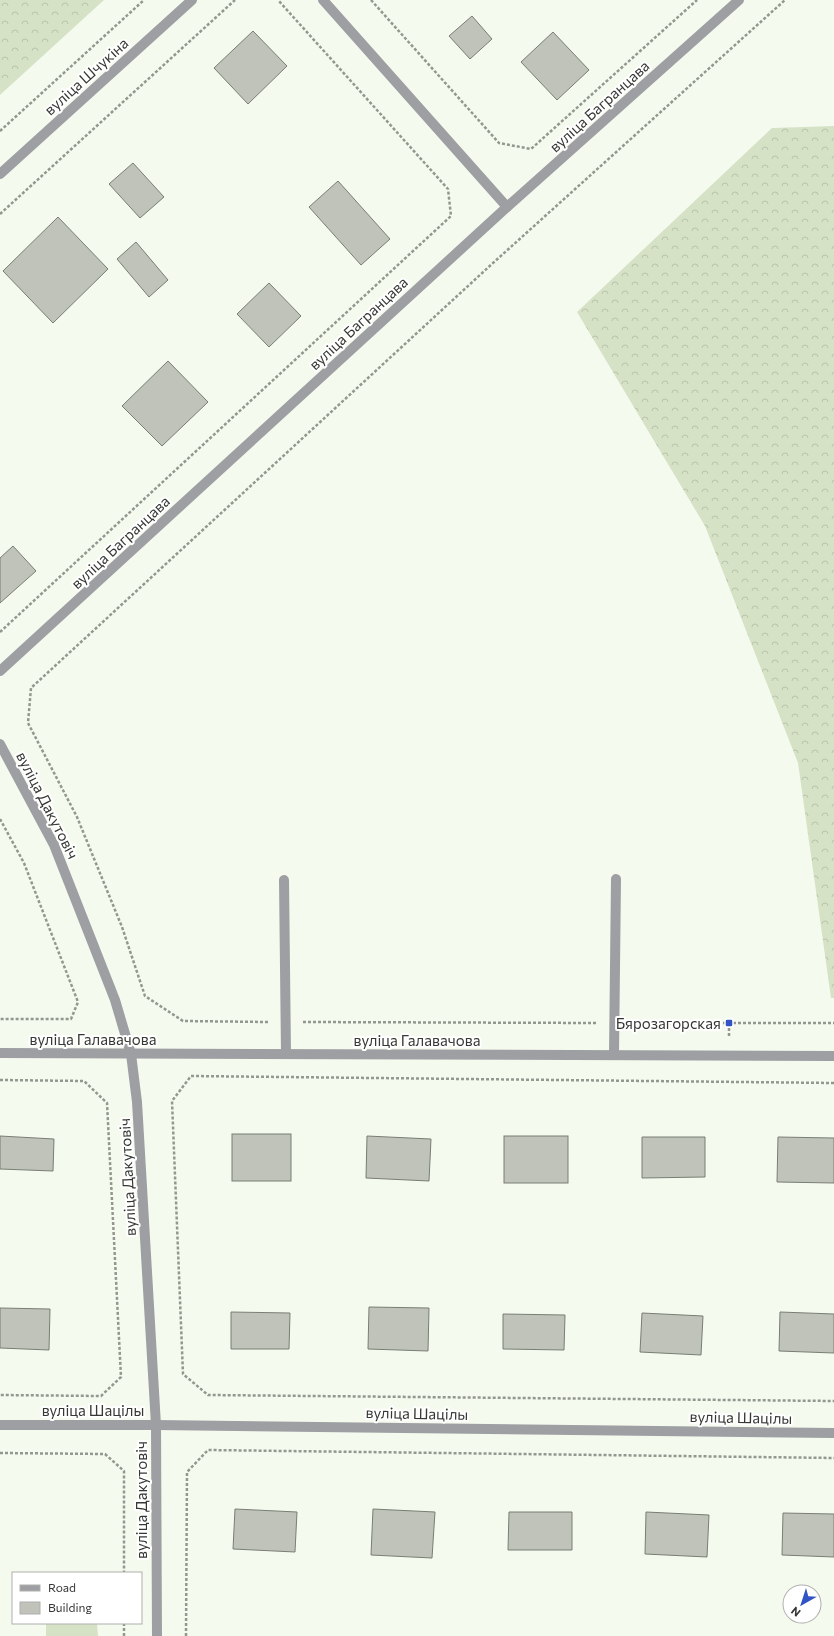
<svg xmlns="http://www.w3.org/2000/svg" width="834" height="1636" viewBox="0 0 834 1636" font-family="Commissioner,sans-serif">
	<defs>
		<pattern id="forest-crowns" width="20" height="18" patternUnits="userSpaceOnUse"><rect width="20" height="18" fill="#d6e2c6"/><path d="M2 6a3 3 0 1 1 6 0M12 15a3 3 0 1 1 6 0" fill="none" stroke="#b8c3ab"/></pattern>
	</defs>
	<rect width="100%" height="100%" fill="#f5faef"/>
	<!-- grass -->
	<polygon fill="#d6e2c6" points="46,1623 97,1623 98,1636 46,1636"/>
	<!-- forest -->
	<g fill="url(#forest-crowns)">
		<polygon points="0,0 104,0 0,95"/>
		<polygon points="834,126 834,998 831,998 798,763 705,526 577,312 772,128"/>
	</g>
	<!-- building -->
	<g fill="#bfc3b9" stroke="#797e74">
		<polygon points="472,16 492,39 470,59 449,36"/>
		<polygon points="253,31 287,66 248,104 214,68"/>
		<polygon points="553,32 589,70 557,100 521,62"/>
		<polygon points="133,163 164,197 140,218 109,184"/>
		<polygon points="338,181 390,239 361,265 309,207"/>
		<polygon points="58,217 108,269 53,323 3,271"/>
		<polygon points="136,242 168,280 149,297 117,259"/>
		<polygon points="269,283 301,316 269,347 237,314"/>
		<polygon points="168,361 208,402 162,446 122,406"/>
		<polygon points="13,546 36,571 0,603 0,558"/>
		<rect x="232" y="1134" width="59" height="47"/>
		<polygon points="0,1136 54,1139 53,1171 0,1169"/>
		<polygon points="367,1136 431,1139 429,1181 366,1178"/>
		<rect x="504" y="1136" width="64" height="47"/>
		<polygon points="642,1137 705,1137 705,1177 642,1178"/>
		<polygon points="778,1137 834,1138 834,1183 777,1182"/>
		<polygon points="369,1307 429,1308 428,1351 368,1349"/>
		<polygon points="0,1308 50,1309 49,1350 0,1348"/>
		<polygon points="231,1312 290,1313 289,1349 231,1349"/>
		<polygon points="780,1312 834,1314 834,1353 779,1351"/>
		<polygon points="642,1313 703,1316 701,1355 640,1352"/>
		<polygon points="503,1314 565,1315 564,1350 503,1349"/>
		<polygon points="235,1509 297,1512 295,1552 233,1549"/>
		<polygon points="373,1509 435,1512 432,1558 371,1555"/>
		<polygon points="509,1512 572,1512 572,1550 508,1550"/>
		<polygon points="646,1512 709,1515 707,1557 645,1554"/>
		<polygon points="783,1513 834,1514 834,1557 782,1555"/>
	</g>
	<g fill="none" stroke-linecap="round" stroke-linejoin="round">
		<!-- path -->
		<g stroke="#93978f" stroke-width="2.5" stroke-dasharray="3 2" stroke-linecap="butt">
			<polyline points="371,0 499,143 531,149 697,0"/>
			<polyline points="0,131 144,0"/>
			<polyline points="0,214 235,0"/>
			<polyline points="0,632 451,216 448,189 278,0"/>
			<polyline points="0,819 24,863 78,1002 71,1019 0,1019"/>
			<polyline points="268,1022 183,1021 145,996 122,927 77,817 28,723 31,688 493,263 785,0"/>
			<polyline points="303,1022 598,1023"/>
			<polyline points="633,1023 834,1023"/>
			<polyline points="729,1023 729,1038"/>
			<polyline points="0,1080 84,1081 107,1103 121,1377 101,1396 0,1395"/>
			<polyline points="834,1083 191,1076 172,1101 183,1374 208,1395 834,1401"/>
			<polyline points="0,1453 105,1454 124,1471 124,1573"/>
			<polyline points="124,1623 124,1636"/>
			<polyline points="186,1636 187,1472 208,1450 834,1458"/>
		</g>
		<!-- lane -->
		<g stroke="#9d9fa3" stroke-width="10">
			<polyline points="284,880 286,1054"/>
			<polyline points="614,1055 616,879"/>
		</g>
		<!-- street -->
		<g stroke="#9d9fa3" stroke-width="10">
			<polyline points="323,0 507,207"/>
			<polyline points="0,174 192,0"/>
			<polyline points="0,671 507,207 739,0"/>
			<polyline points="0,744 54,845 115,1000 131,1054 137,1102 156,1425 157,1636"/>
			<polyline points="0,1053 834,1056"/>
			<polyline points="0,1425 156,1425 834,1433"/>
		</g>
	</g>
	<!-- markers -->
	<rect fill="#3153c3" stroke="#fff" stroke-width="1.5" x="725" y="1019" width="8" height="8" rx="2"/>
	<g text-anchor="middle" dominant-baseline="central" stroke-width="4" stroke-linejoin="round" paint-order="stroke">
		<!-- street labels -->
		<g font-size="15" fill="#363834" stroke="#fff">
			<text transform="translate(86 76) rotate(-42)">вуліца Шчукіна</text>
			<text transform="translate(599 106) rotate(-42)">вуліца Багранцава</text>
			<text transform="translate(358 323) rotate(-43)">вуліца Багранцава</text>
			<text transform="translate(120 542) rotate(-43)">вуліца Багранцава</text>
			<text transform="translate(48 805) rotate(63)">вуліца Дакутовіч</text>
			<text x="93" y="1039">вуліца Галавачова</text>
			<text x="417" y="1040">вуліца Галавачова</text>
			<text transform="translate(127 1177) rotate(-93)">вуліца Дакутовіч</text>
			<text x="93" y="1410">вуліца Шацілы</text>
			<text transform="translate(417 1413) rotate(1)">вуліца Шацілы</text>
			<text transform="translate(741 1417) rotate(1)">вуліца Шацілы</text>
			<text transform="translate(141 1500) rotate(-90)">вуліца Дакутовіч</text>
		</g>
		<!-- poi labels -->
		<g font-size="15" fill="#363834" stroke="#fff" text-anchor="end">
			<text x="721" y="1023">Бярозагорская</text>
		</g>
	</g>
	<!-- legend -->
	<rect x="12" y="1572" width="130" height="52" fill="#ffffff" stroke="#afafae"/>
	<rect x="20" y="1585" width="20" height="6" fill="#9d9fa3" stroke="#afafae"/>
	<text x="48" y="1592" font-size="12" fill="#363834">Road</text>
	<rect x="20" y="1602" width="20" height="12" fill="#bfc3b9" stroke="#afafae"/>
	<text x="48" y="1612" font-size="12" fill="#363834">Building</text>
	<!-- north arrow -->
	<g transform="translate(802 1604) rotate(219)"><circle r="19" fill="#ffffff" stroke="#afafae"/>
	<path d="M0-3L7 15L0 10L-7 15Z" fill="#3153c3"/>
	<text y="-6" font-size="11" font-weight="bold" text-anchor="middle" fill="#363834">N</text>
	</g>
</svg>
